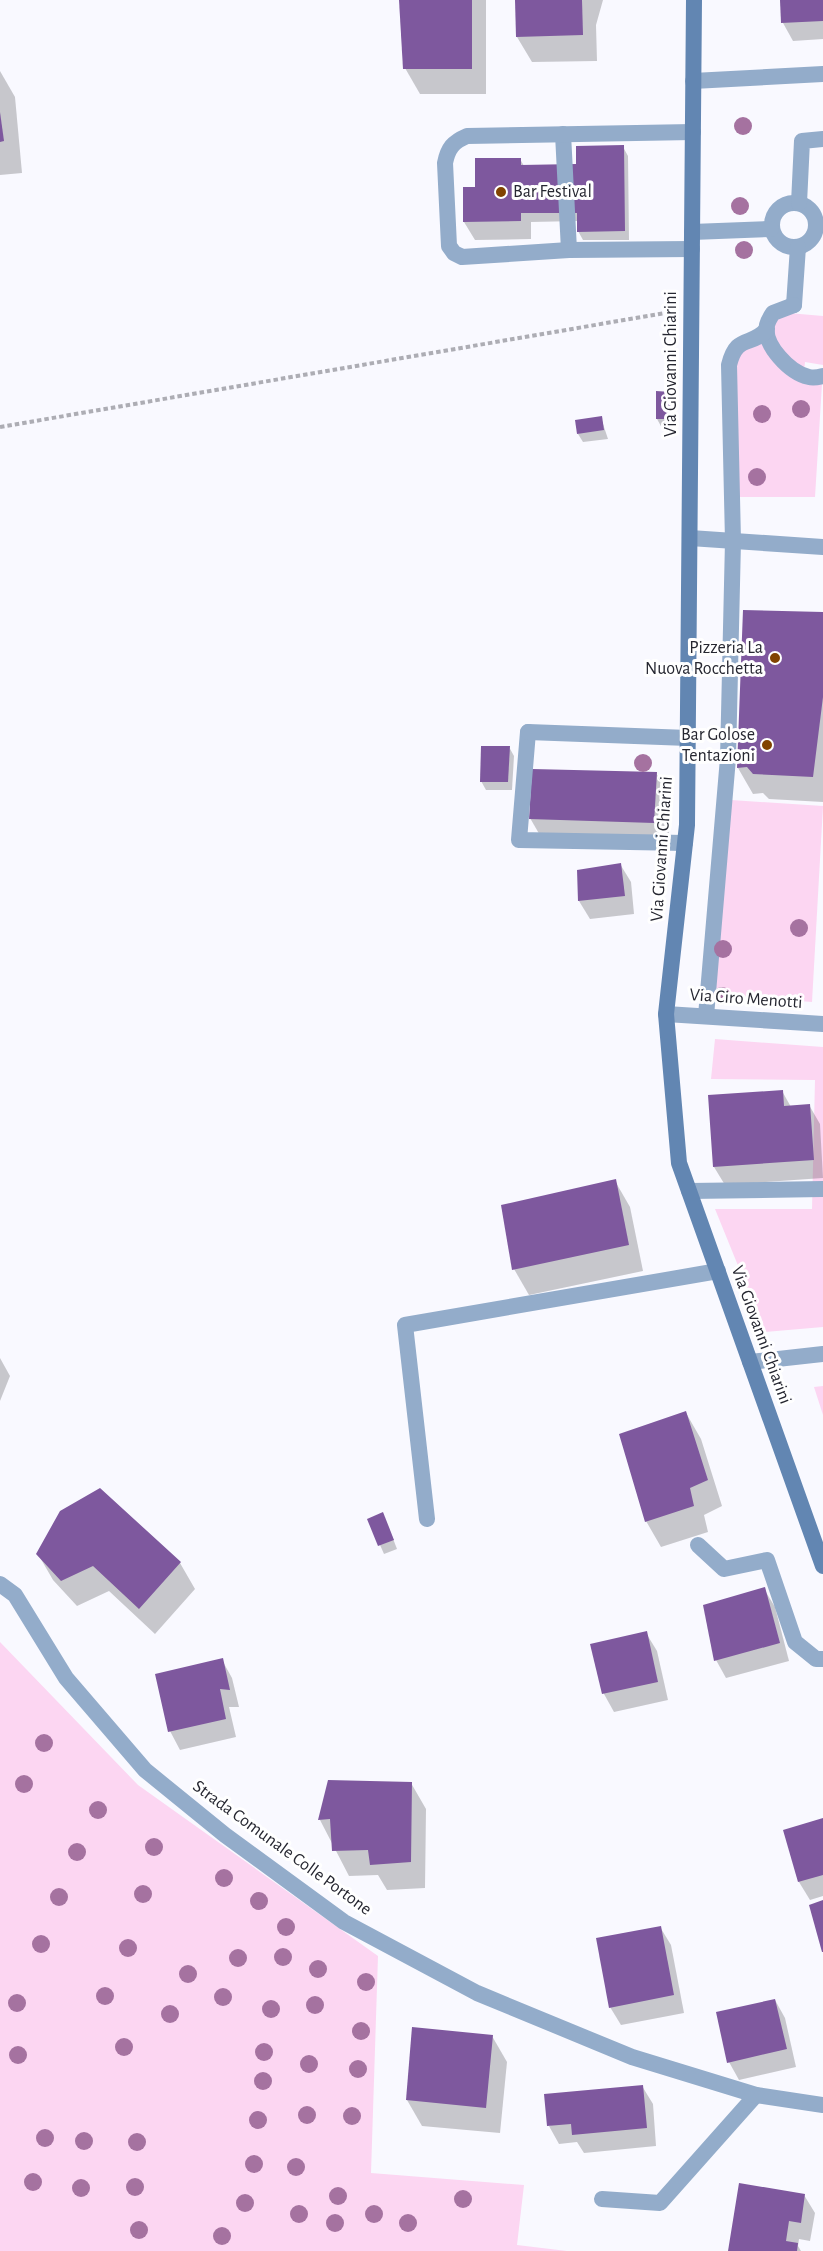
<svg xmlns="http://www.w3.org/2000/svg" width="823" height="2251" viewBox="0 0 823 2251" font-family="'Alegreya Sans',sans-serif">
	<rect width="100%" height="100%" fill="#f9f9ff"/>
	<!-- green -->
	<g fill="#fcd6f2">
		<polygon points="777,312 823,316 823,365 805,362 803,384 822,384 815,497 739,497 735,351"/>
		<polygon points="731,800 823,806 812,1002 726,995 715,987"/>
		<polygon points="715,1039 823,1047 823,1327 765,1332 715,1209 812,1209 815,1080 711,1079"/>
		<polygon points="823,1386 823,1415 814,1387"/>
		<polygon points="0,1642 138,1785 378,1956 371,2173 524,2185 517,2245 567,2251 0,2251"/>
	</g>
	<!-- shadow -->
	<g fill="#0003">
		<polygon points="401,0 486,0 486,94 420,94 405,68"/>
		<polygon points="517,0 603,0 596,25 597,61 532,62 517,37"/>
		<polygon points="781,0 823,0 823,39 793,41 783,23"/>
		<polygon points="0,71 15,97 22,173 0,175"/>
		<polygon points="623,147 628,156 629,240 583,240 578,231 578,221 531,222 531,239 475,240 464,222 464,188 477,189 520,159 524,166 578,166"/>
		<polygon points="670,393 675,402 675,428 662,428 657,419"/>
		<polygon points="601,418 608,439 583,442 578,434"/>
		<polygon points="745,611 823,613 823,802 769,799 763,793 753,794 738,768"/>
		<polygon points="509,747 514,756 512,790 486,790 481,781"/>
		<polygon points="656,773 671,799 668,849 545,844 530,818"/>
		<polygon points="620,864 631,882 634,914 590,919 579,901 578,872"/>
		<polygon points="782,1091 791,1107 809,1105 820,1124 823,1178 725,1185 714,1167 710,1097"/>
		<polygon points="615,1181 630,1207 643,1271 529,1295 514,1269"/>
		<polygon points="0,1358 10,1376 0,1401"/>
		<polygon points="686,1413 701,1439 722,1506 704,1515 708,1532 661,1547 646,1521"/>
		<polygon points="369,1520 387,1523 397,1549 384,1554"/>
		<polygon points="38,1554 180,1563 195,1589 155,1634 109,1591 77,1606 53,1580"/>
		<polygon points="764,1589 775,1607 789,1661 726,1678 716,1660"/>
		<polygon points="646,1633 657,1651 668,1700 614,1712 604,1694 592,1645"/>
		<polygon points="222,1660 232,1678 239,1707 229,1707 236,1737 180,1750 170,1731"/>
		<polygon points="329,1781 411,1783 426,1809 425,1888 387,1890 378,1875 349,1876 320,1820"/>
		<polygon points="823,1819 823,1896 810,1900 799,1882 785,1831"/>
		<polygon points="660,1927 671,1945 684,2013 621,2025 610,2007"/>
		<polygon points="775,2000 785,2018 796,2067 739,2080 729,2062"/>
		<polygon points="492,2036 507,2062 500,2133 422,2126 407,2100"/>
		<polygon points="642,2086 653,2104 656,2146 584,2153 577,2142 559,2144 549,2126"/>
		<polygon points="804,2195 815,2213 810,2241 799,2239 798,2246 801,2251 730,2251"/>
	</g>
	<!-- building -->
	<g fill="#7e589e">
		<polygon points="399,0 472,0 472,69 403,69"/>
		<polygon points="515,0 582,0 583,35 516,37"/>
		<polygon points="780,0 823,0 823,21 781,23"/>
		<polygon points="0,112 4,141 0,142"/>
		<polygon points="624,145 625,231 577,232 577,213 521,213 521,221 463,222 463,187 475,187 475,158 521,158 521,165 576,164 576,146"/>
		<polygon points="656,391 671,392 671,419 656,419"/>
		<polygon points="602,416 604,430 577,434 575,420"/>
		<polygon points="743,610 823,612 823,697 813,777 753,774 747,767 737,768"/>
		<polygon points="481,746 510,746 508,782 480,782"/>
		<polygon points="532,769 657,772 654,823 529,819"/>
		<polygon points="621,863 625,896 578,901 577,870"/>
		<polygon points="783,1090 784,1106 810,1104 814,1160 713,1167 708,1095"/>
		<polygon points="616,1179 629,1245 512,1270 501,1205"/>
		<polygon points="686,1411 708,1480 690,1488 694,1506 645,1522 619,1434"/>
		<polygon points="100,1488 181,1562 139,1609 93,1566 61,1581 36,1554 60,1511"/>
		<polygon points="383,1512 394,1540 378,1546 367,1519"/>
		<polygon points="765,1587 780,1643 714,1661 703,1605"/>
		<polygon points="647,1631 658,1682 602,1694 590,1644"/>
		<polygon points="223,1658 230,1690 220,1689 226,1719 168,1732 155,1674"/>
		<polygon points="328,1780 412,1782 411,1862 370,1865 368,1850 332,1851 330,1819 318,1820"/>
		<polygon points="823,1818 823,1875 798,1882 783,1830"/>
		<polygon points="823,1900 823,1952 822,1952 809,1905"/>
		<polygon points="661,1926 674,1995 609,2008 596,1938"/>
		<polygon points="775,1999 787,2049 727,2063 716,2012"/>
		<polygon points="412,2027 493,2035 486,2108 406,2100"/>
		<polygon points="643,2085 647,2128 572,2135 571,2124 547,2126 544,2094"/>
		<polygon points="739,2183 805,2194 801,2223 789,2221 786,2241 798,2243 797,2251 728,2251"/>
	</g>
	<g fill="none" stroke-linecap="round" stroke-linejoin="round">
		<!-- path -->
		<polyline stroke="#adadb4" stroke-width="4" stroke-dasharray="4.5 3" stroke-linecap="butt" points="0,427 665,313"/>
		<!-- service -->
		<g stroke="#93acca" stroke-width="16">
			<circle cx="794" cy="225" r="22"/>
			<polyline points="799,203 802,141 823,139"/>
			<polyline points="692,232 771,229"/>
			<polyline points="794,305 798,247"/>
			<polyline points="690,538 823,547"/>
			<polyline points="528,732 519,840 685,843"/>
			<polyline points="689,1191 823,1189"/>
			<polyline points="698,1545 724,1569 767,1560 795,1642 816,1659 823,1659"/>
			<polyline points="602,2199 660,2203 756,2095"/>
		</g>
		<!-- pedestrian -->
		<g stroke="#93acca" stroke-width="16">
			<path d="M794 305 773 313C771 316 768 321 767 325 763 345 790 373 809 377 813 378 819 377 823 376"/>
			<path d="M706 1016 728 758 733 541 729 365C737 333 751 348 767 329"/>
		</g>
		<!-- minor -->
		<g stroke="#93acca" stroke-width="16">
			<polyline points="693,81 823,74"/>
			<polyline points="563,134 569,250"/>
			<path d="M692 249 569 250 462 257 454 253 449 246 445 163C448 148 453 142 467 136L693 132"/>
			<polyline points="528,732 688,738"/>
			<polyline points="666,1014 823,1024"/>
			<polyline points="750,1362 823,1354"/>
			<polyline points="427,1519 405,1325 718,1271"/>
			<polyline points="0,1584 15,1595 66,1678 145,1770 225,1835 344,1922 477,1993 632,2057 756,2095 823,2105"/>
		</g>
		<!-- secondary -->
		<polyline stroke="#6286b2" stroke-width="16" points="694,0 687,825 666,1014 679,1163 823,1566"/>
	</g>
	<!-- trees -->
	<g fill="#a572a0">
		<circle cx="743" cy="126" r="9"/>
		<circle cx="740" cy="206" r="9"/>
		<circle cx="744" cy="250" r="9"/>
		<circle cx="801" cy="409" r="9"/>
		<circle cx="762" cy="414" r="9"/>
		<circle cx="757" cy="477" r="9"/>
		<circle cx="643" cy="763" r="9"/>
		<circle cx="799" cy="928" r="9"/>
		<circle cx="723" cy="949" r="9"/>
		<circle cx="722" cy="996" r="9"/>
		<circle cx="44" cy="1743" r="9"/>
		<circle cx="24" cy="1784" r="9"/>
		<circle cx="98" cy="1810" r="9"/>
		<circle cx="154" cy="1847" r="9"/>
		<circle cx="77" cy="1852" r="9"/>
		<circle cx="224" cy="1878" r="9"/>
		<circle cx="143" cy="1894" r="9"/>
		<circle cx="59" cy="1897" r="9"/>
		<circle cx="259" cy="1901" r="9"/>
		<circle cx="286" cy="1927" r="9"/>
		<circle cx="41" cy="1944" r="9"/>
		<circle cx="128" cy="1948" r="9"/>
		<circle cx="283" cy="1957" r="9"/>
		<circle cx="238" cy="1958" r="9"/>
		<circle cx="318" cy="1969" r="9"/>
		<circle cx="188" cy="1974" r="9"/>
		<circle cx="366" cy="1982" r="9"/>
		<circle cx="105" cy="1996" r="9"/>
		<circle cx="223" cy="1997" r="9"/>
		<circle cx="17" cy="2003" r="9"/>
		<circle cx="315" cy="2005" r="9"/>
		<circle cx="271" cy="2009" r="9"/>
		<circle cx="170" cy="2014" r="9"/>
		<circle cx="361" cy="2031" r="9"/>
		<circle cx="124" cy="2047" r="9"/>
		<circle cx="264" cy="2052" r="9"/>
		<circle cx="18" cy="2055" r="9"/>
		<circle cx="309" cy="2064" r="9"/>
		<circle cx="358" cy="2069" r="9"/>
		<circle cx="263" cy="2081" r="9"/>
		<circle cx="307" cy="2115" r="9"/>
		<circle cx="352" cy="2116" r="9"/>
		<circle cx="258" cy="2120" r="9"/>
		<circle cx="45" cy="2138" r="9"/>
		<circle cx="84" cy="2141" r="9"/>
		<circle cx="137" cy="2142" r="9"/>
		<circle cx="254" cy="2164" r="9"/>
		<circle cx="296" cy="2167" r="9"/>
		<circle cx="33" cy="2182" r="9"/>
		<circle cx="135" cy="2187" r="9"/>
		<circle cx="81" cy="2188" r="9"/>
		<circle cx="338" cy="2196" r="9"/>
		<circle cx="463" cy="2199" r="9"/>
		<circle cx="245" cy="2203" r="9"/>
		<circle cx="299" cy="2214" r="9"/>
		<circle cx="374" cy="2214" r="9"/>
		<circle cx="335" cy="2223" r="9"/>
		<circle cx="408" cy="2223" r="9"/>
		<circle cx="139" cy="2230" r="9"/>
		<circle cx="222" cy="2236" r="9"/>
	</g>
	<!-- markers -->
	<g fill="#814301" stroke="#fff" stroke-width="2">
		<circle cx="501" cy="192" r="6"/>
		<circle cx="775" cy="658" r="6"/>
		<circle cx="767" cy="745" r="6"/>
	</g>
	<g text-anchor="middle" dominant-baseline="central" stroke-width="6" stroke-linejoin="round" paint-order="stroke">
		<!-- poi labels -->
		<g font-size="18" fill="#262731" stroke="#fff" text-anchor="end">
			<text x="513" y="192" text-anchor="start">Bar Festival</text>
			<text x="763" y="648">Pizzeria La<tspan x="763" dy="21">Nuova Rocchetta</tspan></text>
			<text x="755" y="735">Bar Golose<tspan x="755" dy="21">Tentazioni</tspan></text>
		</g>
		<!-- street labels -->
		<g font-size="18" fill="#262731" stroke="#fff">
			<text transform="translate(671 364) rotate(-90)">Via Giovanni Chiarini</text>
			<text transform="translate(662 849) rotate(-86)">Via Giovanni Chiarini</text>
			<text transform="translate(746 999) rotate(4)">Via Ciro Menotti</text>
			<text transform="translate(761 1335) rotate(70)">Via Giovanni Chiarini</text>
			<text transform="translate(282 1848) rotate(36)">Strada Comunale Colle Portone</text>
		</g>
	</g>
</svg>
